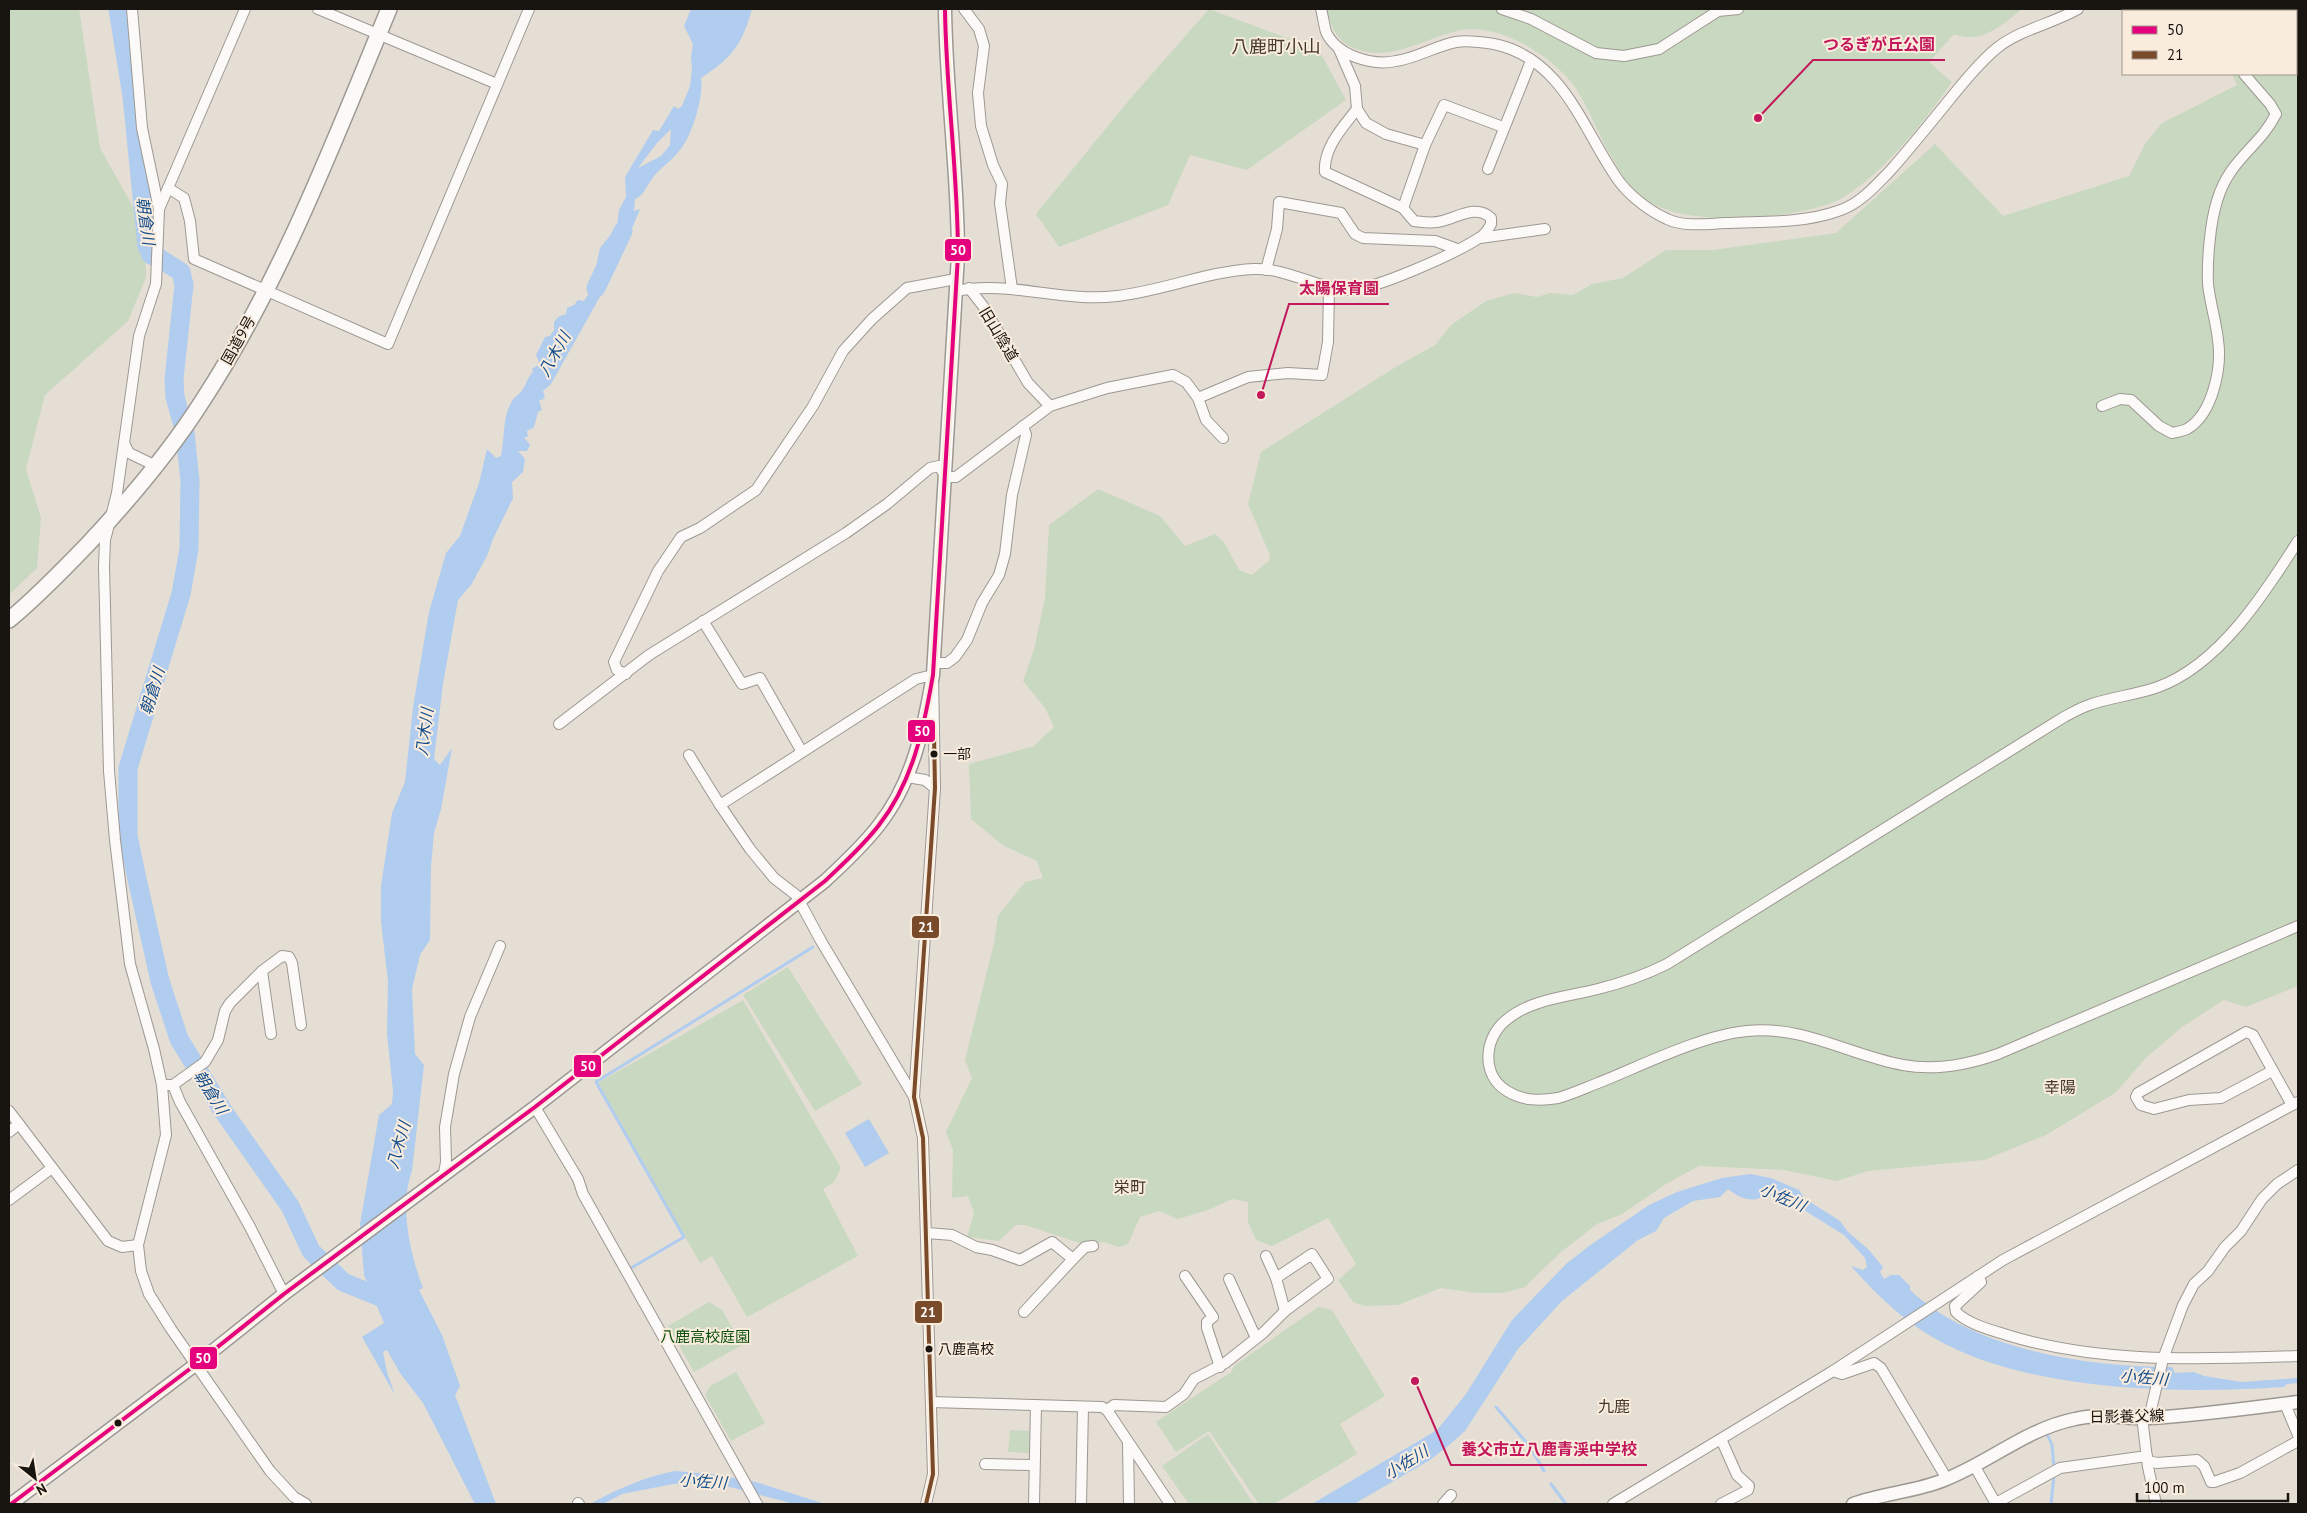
<svg xmlns="http://www.w3.org/2000/svg" width="2307" height="1513" viewBox="0 0 2307 1513" font-family="'PT Sans','Noto Sans JP',sans-serif">
	<rect width="100%" height="100%" fill="#e5ded5"/>
	<!-- green -->
	<g fill="#c9d8c0">
		<polygon points="9,9 79,9 100,148 145,228 146,277 128,321 45,395 26,469 41,518 37,568 9,595"/>
		<polygon points="1209,9 1319,50 1346,100 1247,170 1190,155 1168,205 1059,247 1036,214 1130,99"/>
		<path d="M1327 9H2022C2002 25 1981 45 1954 34L1929 62 1952 82C1924 122 1888 168 1847 195 1812 219 1704 225 1665 209 1653 205 1640 196 1632 187 1621 176 1614 160 1606 147 1596 128 1587 105 1575 87 1558 64 1529 44 1501 34 1492 31 1472 28 1462 30 1424 37 1387 67 1348 45 1336 39 1329 22 1327 9Z"/>
		<polygon points="2231,9 2274,9 2275,11 2230,11"/>
		<polygon points="2296,46 2298,47 2298,986 2246,1007 2224,1000 2182,1027 2146,1058 2115,1093 2046,1135 1984,1160 1868,1171 1837,1181 1784,1170 1699,1166 1666,1184 1622,1214 1597,1224 1561,1252 1525,1287 1503,1293 1477,1293 1441,1288 1398,1305 1365,1306 1353,1302 1338,1280 1356,1264 1328,1218 1272,1246 1256,1240 1248,1222 1248,1202 1232,1199 1208,1210 1178,1219 1159,1211 1140,1217 1128,1244 1119,1247 1104,1242 1083,1244 1025,1225 1016,1225 999,1241 967,1237 974,1213 968,1196 952,1198 953,1150 946,1132 972,1078 965,1060 994,943 998,916 1025,882 1043,878 1037,861 1004,846 971,819 969,764 1034,746 1054,727 1045,708 1023,681 1034,650 1045,598 1049,525 1098,489 1160,516 1185,546 1215,534 1224,542 1239,570 1252,575 1269,561 1270,555 1248,504 1261,452 1399,365 1435,345 1451,325 1486,301 1514,293 1537,297 1550,293 1573,295 1592,284 1623,278 1666,250 1713,250 1836,233 1935,144 2003,216 2129,176 2145,144 2162,123 2237,85 2232,74 2296,74"/>
		<polygon points="788,967 862,1084 815,1111 743,995"/>
		<polygon points="743,1000 841,1168 834,1182 823,1189 858,1256 747,1317 712,1256 700,1263 598,1083"/>
		<polygon points="709,1302 722,1310 742,1345 694,1372 668,1326"/>
		<polygon points="1318,1307 1332,1310 1385,1396 1340,1424 1357,1454 1274,1504 1259,1504 1209,1431 1176,1452 1156,1422 1231,1372 1235,1365"/>
		<polygon points="736,1372 765,1423 731,1441 705,1395 710,1386"/>
		<polygon points="1010,1430 1029,1431 1029,1453 1008,1452"/>
		<polygon points="1208,1434 1253,1503 1251,1504 1189,1504 1162,1466"/>
	</g>
	<!-- water -->
	<g fill="#b0ccef" fill-rule="evenodd">
		<path d="M691 9H752C742 45 732 58 701 78 704 96 692 137 679 151 672 160 662 167 654 176 648 183 644 196 635 199L634 211 640 209 615 270 551 384 543 391 545 398 539 401 542 410 538 412 534 427 527 431 528 437H524L530 445 527 451H518L525 459 523 472 512 482 513 498 493 539 487 556 471 585 458 600 443 684 434 759 440 765 452 748 441 809 434 833 431 867 430 940 420 955 412 989 415 1054 424 1065 412 1171C399 1206 410 1254 423 1288L419 1290 442 1335 460 1386 455 1395 496 1504H475L423 1403 400 1373 387 1350 383 1352 387 1372 395 1395 362 1337 384 1323 364 1275 360 1224 379 1115 392 1104 393 1091 387 1034 388 981 381 922V886L392 813 405 782 413 707 429 612 446 553 460 536 479 483 487 449 496 458 501 456C505 437 502 418 512 401 514 397 520 394 523 389 527 383 527 378 533 372L532 369 540 364 536 355 545 337 550 336 554 330V322L558 317 566 314 567 308 574 305 578 300 584 301 591 290 600 248 617 227 619 210 626 197 625 177 653 130 659 131 674 106 678 109 682 106 690 86 692 69 691 57 693 44 684 26ZM671 129 670 145 661 156 638 168 657 143Z"/>
		<polygon points="869,1119 889,1153 865,1167 845,1133"/>
		<path d="M1750 1174 1771 1178 1799 1190 1804 1198 1840 1221 1848 1232 1868 1249 1883 1267 1880 1272 1884 1279 1891 1275H1899L1910 1286V1290C1974 1350 2087 1367 2172 1367L2175 1373 2194 1372 2204 1376 2242 1382 2298 1378V1383L2287 1384 2284 1387C2179 1394 2027 1392 1934 1338 1901 1319 1876 1294 1851 1266L1863 1270 1867 1267 1865 1258 1844 1235 1799 1207 1790 1204 1785 1199 1765 1195C1753 1204 1739 1198 1728 1189L1720 1197 1693 1201 1664 1218 1656 1231 1638 1240 1562 1301 1518 1349 1465 1431 1448 1446 1430 1460 1354 1504H1312L1437 1430 1466 1394 1512 1320 1566 1264 1589 1246 1649 1205 1677 1192 1722 1178Z"/>
		<path d="M675 1471 711 1474 756 1482 825 1504H794L730 1487 701 1483 673 1484 622 1494 603 1504H590C618 1489 644 1477 675 1471Z"/>
	</g>
	<g fill="none" stroke-linecap="round" stroke-linejoin="round">
		<!-- stream -->
		<g stroke="#b0ccef" stroke-width="3">
			<polyline points="631,1268 684,1237 596,1082 813,947"/>
			<polyline points="1496,1407 1531,1448 1544,1471"/>
			<polyline points="2048,1436 2052,1445 2054,1467"/>
			<polyline points="1551,1484 1566,1504"/>
			<polyline points="2051,1504 2054,1475"/>
		</g>
		<!-- river -->
		<g stroke="#b0ccef" stroke-width="19">
			<polyline points="118,9 132,96 147,246 151,255 159,258 181,272 184,285 174,379 175,397 185,433 190,481 189,549 181,594 128,768 128,836 137,879 160,981 179,1039 223,1111 290,1206 311,1251 343,1282 395,1303"/>
			<polyline points="596,288 623,231"/>
		</g>
		<defs>
			<g id="minor">
				<polyline points="132,9 142,128 159,209 156,284 139,336 117,493 105,540 104,566 109,771 115,840 130,964 154,1049 162,1085 166,1135 138,1245 141,1271 149,1294 171,1329 270,1471 294,1497 306,1504"/>
				<polyline points="318,9 497,84"/>
				<polyline points="964,9 979,29 984,46 978,93 981,126 993,165 1002,184 1000,203 1012,289"/>
				<path d="M1321 9C1323 16 1324 25 1326 32 1337 56 1373 66 1396 61 1417 58 1435 46 1456 42 1468 40 1481 42 1494 44 1562 58 1582 127 1616 177 1627 194 1649 211 1667 219 1683 227 1707 224 1724 223 1762 221 1801 224 1838 211 1860 204 1874 187 1890 171 1912 146 1933 120 1954 94 1967 78 1981 61 1997 48 2021 29 2052 24 2078 9"/>
				<polyline points="1502,9 1531,19 1596,53 1624,56 1659,49 1718,11 1738,9"/>
				<polyline points="2219,9 2220,11"/>
				<polyline points="1357,109 1366,123 1386,134 1425,145 1403,208"/>
				<polyline points="1425,145 1444,105 1503,127"/>
				<polyline points="1488,169 1531,61"/>
				<polyline points="168,188 184,198 190,221 194,259 388,344 529,9"/>
				<polyline points="159,209 245,9"/>
				<polyline points="1480,238 1545,229"/>
				<polyline points="1266,270 1277,229 1279,202 1341,213 1355,234 1363,238 1435,241 1457,249"/>
				<polyline points="969,288 983,306 1028,383 1050,406"/>
				<path d="M956 291C1009 280 1063 303 1117 296 1163 291 1208 271 1254 269 1286 268 1315 287 1346 290 1371 292 1456 253 1479 238 1485 235 1488 230 1491 224V218C1477 204 1458 217 1442 221 1433 224 1423 222 1414 221L1403 208 1325 172C1323 148 1343 127 1357 109L1355 86 1339 49"/>
				<polyline points="1198,398 1248,377 1288,373 1322,375 1328,342 1329,287"/>
				<path d="M2102 406 2120 399 2131 400 2159 426 2172 433C2177 432 2183 431 2187 429 2213 414 2222 367 2218 340 2216 321 2210 303 2208 284 2207 261 2210 223 2217 201 2229 159 2259 148 2276 114L2270 104 2244 74"/>
				<polyline points="124,443 129,453 156,466"/>
				<path d="M2298 541C2265 593 2219 665 2158 687 2136 695 2111 697 2089 705 2080 708 2072 713 2064 717L1667 964C1645 975 1622 983 1598 989 1567 997 1530 999 1505 1021 1484 1039 1481 1075 1507 1091 1523 1101 1540 1101 1558 1098 1572 1094 1585 1088 1598 1083 1641 1066 1702 1035 1747 1031 1803 1025 1849 1055 1903 1065 1935 1071 1967 1065 1998 1054L2298 926"/>
				<polyline points="703,621 742,684 760,678 802,752"/>
				<polyline points="934,663 947,663 955,657 967,640 982,603 999,575 1005,554 1012,495 1026,435 1023,426"/>
				<polyline points="626,674 617,670 614,662 658,571 681,537 700,528 756,490 813,406 843,351 872,319 907,288 956,279"/>
				<polyline points="559,724 649,655 846,533 887,504 930,468 939,466 946,477 956,477 1050,406 1107,388 1173,375 1186,382 1198,398 1206,420 1223,438"/>
				<polyline points="689,755 720,805 750,849 774,878 796,895 821,941 914,1097"/>
				<polyline points="907,777 925,780 935,788"/>
				<polyline points="720,805 916,679 933,675 935,788 914,1097 923,1138 933,1474 926,1504"/>
				<polyline points="262,971 271,1034"/>
				<polyline points="2272,1071 2221,1098 2189,1100 2154,1109 2141,1105 2136,1097 2138,1093 2246,1032 2253,1035 2292,1105"/>
				<polyline points="162,1085 173,1085 205,1062 218,1040 225,1011 230,1003 262,971 282,956 289,957 292,963 301,1025"/>
				<polyline points="173,1085 180,1102 250,1227 284,1294"/>
				<polyline points="535,1107 578,1179 583,1194 757,1504"/>
				<polyline points="9,1111 108,1241 122,1247 138,1245"/>
				<polyline points="9,1132 19,1124"/>
				<polyline points="444,1173 446,1162 445,1127 454,1074 470,1017 500,946"/>
				<polyline points="9,1200 52,1168"/>
				<polyline points="927,1233 952,1235 976,1247 992,1250 1020,1260 1052,1242 1073,1259 1024,1312"/>
				<polyline points="1266,1256 1276,1278 1285,1311"/>
				<polyline points="1073,1259 1085,1247 1093,1246"/>
				<polyline points="1185,1276 1213,1317 1207,1322 1207,1328 1220,1367"/>
				<path d="M1978 1276 1981 1282 1955 1306 1956 1312C1968 1324 1991 1330 2007 1335 2101 1364 2201 1359 2298 1356"/>
				<polyline points="1229,1279 1256,1338"/>
				<polyline points="1833,1371 1842,1374 1874,1363 1881,1368 1947,1479"/>
				<polyline points="931,1402 1102,1407 1107,1410 1170,1504"/>
				<polyline points="2285,1404 2298,1435"/>
				<polyline points="1107,1410 1114,1405 1166,1407 1184,1394 1194,1379 1225,1363 1263,1333 1285,1311 1328,1279 1312,1254 1276,1278"/>
				<polyline points="2142,1417 2148,1467 2156,1504"/>
				<polyline points="2149,1418 2163,1359 2183,1305 2194,1284 2208,1271 2225,1247 2241,1231 2262,1199 2277,1184 2298,1170"/>
				<polyline points="1721,1439 1737,1475 1749,1486 1748,1490 1721,1504"/>
				<polyline points="1128,1443 1129,1504"/>
				<polyline points="2148,1461 2157,1463 2197,1460 2204,1466 2211,1482 2214,1482 2240,1473 2298,1441"/>
				<polyline points="985,1464 1034,1465"/>
				<polyline points="1974,1465 1996,1504"/>
				<polyline points="578,1503 579,1504"/>
				<polyline points="1996,1503 2060,1468 2147,1456"/>
				<polyline points="1034,1504 1036,1405"/>
				<polyline points="1081,1504 1083,1407"/>
				<polyline points="1443,1504 1451,1495"/>
				<polyline points="1613,1504 1833,1371 2003,1260 2298,1102"/>
			</g>
			<g id="major">
				<path d="M11 1504 195 1365 284 1294 535 1107 825 881C844 863 863 846 879 825 913 782 924 727 933 675L958 255C958 173 946 91 945 9"/>
				<path d="M1853 1504C1882 1493 1915 1492 1944 1480 1990 1462 2026 1429 2075 1419 2100 1413 2125 1419 2151 1418 2200 1415 2250 1408 2298 1402"/>
			</g>
			<path id="highway" d="M9 620C37 597 63 570 88 544 130 499 170 452 203 400 282 279 334 141 389 9"/>
		</defs>
		<!-- minor casing -->
		<use href="#minor" stroke="#9d9891" stroke-width="12"/>
		<!-- major casing -->
		<use href="#major" stroke="#9d9891" stroke-width="15"/>
		<!-- highway casing -->
		<use href="#highway" stroke="#9d9891" stroke-width="18"/>
		<!-- minor -->
		<use href="#minor" stroke="#fbfaf9" stroke-width="10"/>
		<!-- major -->
		<use href="#major" stroke="#fbfaf9" stroke-width="12"/>
		<!-- highway -->
		<use href="#highway" stroke="#fbfaf9" stroke-width="15"/>
		<defs>
			<path id="bus-1" d="M11 1504 195 1365 284 1294 535 1107 825 881C844 863 863 846 879 825 913 782 924 727 933 675L958 255C958 173 946 91 945 9"/>
			<polyline id="bus-2" points="926,1504 933,1474 923,1138 914,1097 935,788 934,734"/>
		</defs>
		<!-- bus-1 casing -->
		<use href="#bus-1" stroke="#f9ecdd" stroke-width="8"/>
		<!-- bus-2 casing -->
		<use href="#bus-2" stroke="#f9ecdd" stroke-width="8"/>
		<!-- bus-1 -->
		<use href="#bus-1" stroke="#e5007d" stroke-width="4"/>
		<!-- bus-2 -->
		<use href="#bus-2" stroke="#7a4b2a" stroke-width="4"/>
	</g>
	<!-- markers -->
	<g fill="#18140f" stroke="#f9ecdd" stroke-width="2">
		<circle cx="934" cy="754" r="4.5"/>
		<circle cx="929" cy="1349" r="4.5"/>
		<circle cx="118" cy="1423" r="4.5"/>
	</g>
	<g text-anchor="middle" dominant-baseline="central" stroke-width="4" stroke-linejoin="round" paint-order="stroke">
		<!-- bus labels -->
		<g font-size="14" fill="#18140f" stroke="#f9ecdd" text-anchor="start">
			<text x="943" y="754">一部</text>
			<text x="938" y="1349">八鹿高校</text>
		</g>
		<!-- street labels -->
		<g font-size="15" fill="#18140f" stroke="#f9ecdd">
			<text transform="translate(999 334) rotate(59)">旧山陰道</text>
			<text transform="translate(238 340) rotate(-61)">国道9号</text>
			<text transform="translate(2127 1416) rotate(-1)">日影養父線</text>
		</g>
		<!-- park labels -->
		<g font-size="15" fill="#0c520e" stroke="#f9ecdd">
			<text x="705" y="1336">八鹿高校庭園</text>
		</g>
		<!-- water labels -->
		<g font-size="16" font-style="italic" fill="#154f8e" stroke="#f9ecdd">
			<text transform="translate(146 221) rotate(82)">朝倉川</text>
			<text transform="translate(554 354) rotate(-61)">八木川</text>
			<text transform="translate(152 691) rotate(-73)">朝倉川</text>
			<text transform="translate(424 732) rotate(-83)">八木川</text>
			<text transform="translate(211 1092) rotate(58)">朝倉川</text>
			<text transform="translate(398 1145) rotate(-74)">八木川</text>
			<text transform="translate(1783 1197) rotate(23)">小佐川</text>
			<text transform="translate(2144 1377) rotate(5)">小佐川</text>
			<text transform="translate(1406 1462) rotate(-32)">小佐川</text>
			<text transform="translate(703 1481) rotate(4)">小佐川</text>
		</g>
		<!-- neighbourhood labels -->
		<g font-size="16" fill="#42382b" stroke="#f9ecdd">
			<text x="2060" y="1087">幸陽</text>
			<text x="1130" y="1187">栄町</text>
			<text x="1614" y="1406">九鹿</text>
		</g>
		<!-- quarter labels -->
		<g font-size="18" fill="#42382b" stroke="#f9ecdd">
			<text x="1276" y="46">八鹿町小山</text>
		</g>
	</g>
	<!-- callouts -->
	<path fill="none" stroke="#c2185b" stroke-width="2" d="M1758 118L1813 60H1945M1261 395L1289 304H1389M1415 1381L1451 1465H1647"/>
	<g fill="#c2185b" stroke="#f9ecdd" stroke-width="2">
		<circle cx="1758" cy="118" r="5"/>
		<circle cx="1261" cy="395" r="5"/>
		<circle cx="1415" cy="1381" r="5"/>
	</g>
	<g font-size="16" text-anchor="middle" font-weight="bold" fill="#c2185b" stroke="#f9ecdd" stroke-width="4" stroke-linejoin="round" paint-order="stroke">
		<text x="1879" y="50">つるぎが丘公園</text>
		<text x="1339" y="294">太陽保育園</text>
		<text x="1549" y="1455">養父市立八鹿青渓中学校</text>
	</g>
	<g stroke="#f9ecdd" stroke-width="2">
		<rect x="944" y="238" width="28" height="24" rx="5" fill="#e5007d"/>
		<rect x="907" y="719" width="29" height="24" rx="5" fill="#e5007d"/>
		<rect x="911" y="915" width="29" height="24" rx="5" fill="#7a4b2a"/>
		<rect x="573" y="1054" width="29" height="24" rx="5" fill="#e5007d"/>
		<rect x="914" y="1300" width="29" height="24" rx="5" fill="#7a4b2a"/>
		<rect x="189" y="1346" width="29" height="24" rx="5" fill="#e5007d"/>
	</g>
	<g font-size="14" text-anchor="middle" font-weight="bold" fill="#fff">
		<text x="958" y="255">50</text>
		<text x="922" y="736">50</text>
		<text x="926" y="932">21</text>
		<text x="588" y="1071">50</text>
		<text x="928" y="1317">21</text>
		<text x="203" y="1363">50</text>
	</g>
	<!-- border -->
	<rect width="2307" height="1513" fill="none" stroke="#18140f" stroke-width="20"/>
	<!-- legend -->
	<rect x="2122" y="10" width="175" height="65" fill="#f9ecdd" stroke="#9f968b"/>
	<rect x="2132" y="26" width="25" height="8" fill="#e5007d" stroke="#9f968b"/>
	<text x="2167" y="35" font-size="15" fill="#18140f">50</text>
	<rect x="2132" y="51" width="25" height="8" fill="#7a4b2a" stroke="#9f968b"/>
	<text x="2167" y="60" font-size="15" fill="#18140f">21</text>
	<!-- north arrow -->
	<g transform="translate(35 1478) rotate(150)" stroke="#f9ecdd" stroke-width="4" paint-order="stroke">
	<path d="M0-4L9 19L0 12L-9 19Z" fill="#18140f"/>
	<text y="-8" font-size="14" font-weight="bold" text-anchor="middle" fill="#18140f">N</text>
	</g>
	<!-- scale -->
	<path d="M2137 1493v8h151v-8" fill="none" stroke="#18140f" stroke-width="2.5"/>
	<text x="2144" y="1493" font-size="15" fill="#18140f" stroke="#f9ecdd" stroke-width="4" paint-order="stroke">100 m</text>
</svg>
